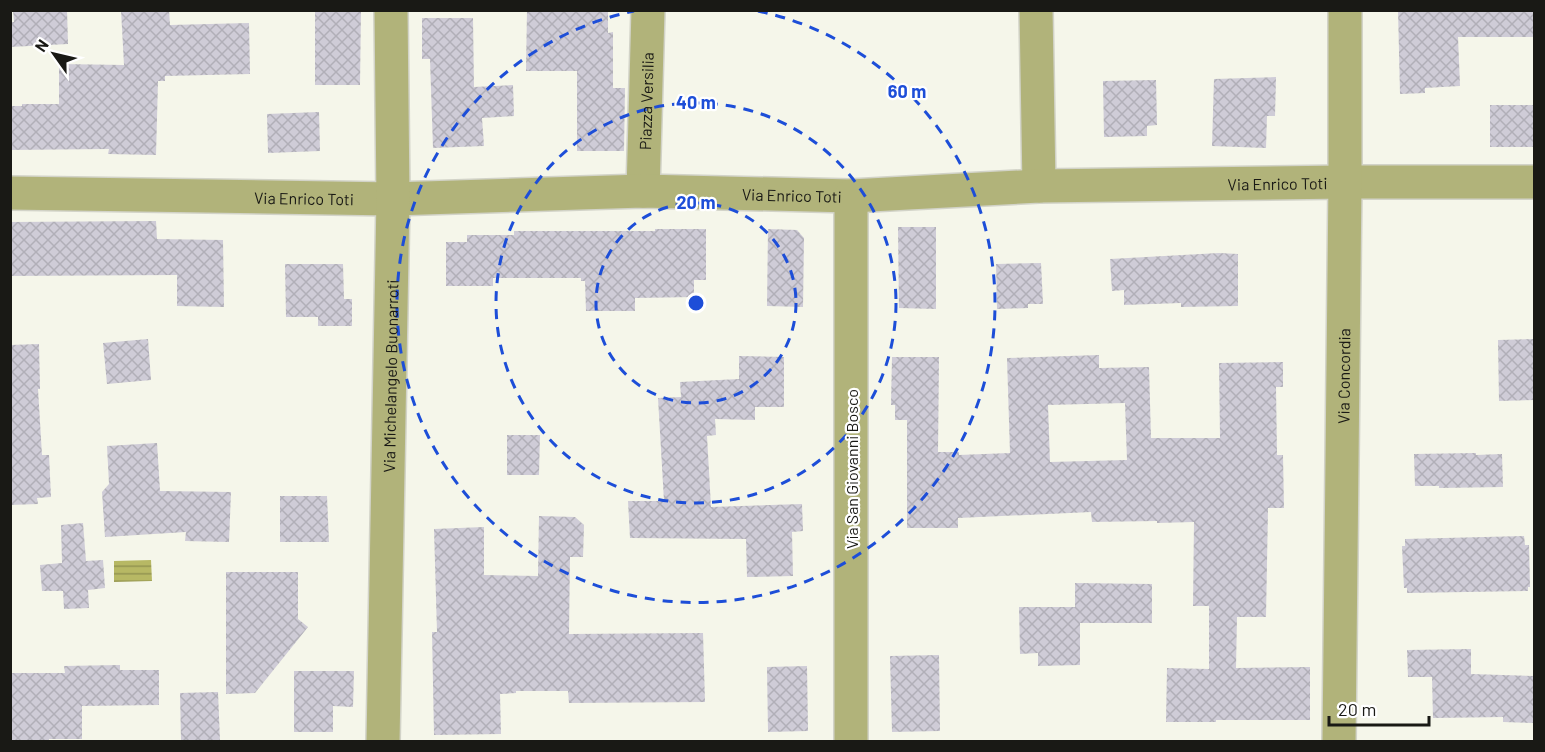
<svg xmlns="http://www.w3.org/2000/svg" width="1545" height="752" viewBox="0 0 1545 752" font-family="Barlow,sans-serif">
	<defs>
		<pattern id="water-rules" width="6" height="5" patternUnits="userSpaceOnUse" patternTransform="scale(1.5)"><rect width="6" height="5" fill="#b7b864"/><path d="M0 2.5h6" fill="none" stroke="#949551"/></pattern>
		<pattern id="building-cross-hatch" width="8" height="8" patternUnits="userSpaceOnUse" patternTransform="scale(1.5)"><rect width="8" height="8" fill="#cfccd7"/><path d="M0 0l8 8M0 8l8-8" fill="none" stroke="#b1afb8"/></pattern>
	</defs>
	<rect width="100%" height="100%" fill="#f5f6ea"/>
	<!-- water -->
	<polygon fill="url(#water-rules)" points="151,560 152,581 114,582 114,561"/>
	<!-- building -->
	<g fill="url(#building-cross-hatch)" fill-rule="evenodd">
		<polygon points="13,10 67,10 68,44 10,47 10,22 14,22"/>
		<polygon points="121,10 169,10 170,25 249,23 250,74 165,76 165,81 158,81 156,155 108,154 109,149 10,150 10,106 22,106 22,104 59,104 59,64 124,65"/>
		<polygon points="315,10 361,10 360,85 315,85"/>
		<polygon points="527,10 608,10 608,33 613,32 613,88 625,88 624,151 577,151 577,71 526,71"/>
		<polygon points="1398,10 1534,10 1534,37 1458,37 1460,86 1425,88 1425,93 1400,94"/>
		<polygon points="422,18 473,18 474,87 513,85 514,116 482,118 484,146 433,148 430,59 422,59"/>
		<polygon points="1276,77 1275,116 1267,116 1266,148 1212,146 1214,79"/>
		<polygon points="1156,80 1157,125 1147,126 1147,136 1104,137 1103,81"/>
		<rect x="1490" y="105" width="44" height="42"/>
		<polygon points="319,112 320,151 268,153 267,114"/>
		<polygon points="156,221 157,239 223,240 224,307 177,306 177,275 10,276 10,222"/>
		<polygon points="898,227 936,227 936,309 899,308"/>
		<polygon points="655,229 706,229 706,280 694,280 694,297 635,298 635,311 586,311 585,281 581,281 581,278 493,278 493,286 446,286 446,242 467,242 467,235 514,235 514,231 655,231"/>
		<polygon points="768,229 797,230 804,238 803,307 767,306"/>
		<polygon points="1219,253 1238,254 1238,306 1181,307 1181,303 1124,305 1124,290 1112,291 1110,259"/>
		<polygon points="1041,263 1043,304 1028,304 1028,308 997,309 996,264"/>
		<polygon points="285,264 343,264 344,299 352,299 352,326 318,326 318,317 286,317"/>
		<polygon points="148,339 151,380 107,384 103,343"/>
		<polygon points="1534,339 1534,400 1499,401 1498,340"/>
		<polygon points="39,344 40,389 38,389 42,455 49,455 51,497 37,498 38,504 10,505 10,345"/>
		<path d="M1099 355V368L1149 367 1151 438H1220L1219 363 1283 362V387H1276L1277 455H1283L1284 508H1268L1266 617H1237L1236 668 1310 667V720H1216V722H1166L1167 668 1209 669V606H1193L1194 522 1157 523V521L1092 522 1091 512 958 518V528H907V420H895V405H891L892 357H939L938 452H959V455L1010 453 1007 358ZM1125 403 1127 460 1050 462 1048 405Z"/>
		<polygon points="739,356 784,357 784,407 755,407 755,420 715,419 716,435 707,436 711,507 802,504 803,531 792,532 793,576 747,577 746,539 630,538 628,501 664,501 658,398 681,397 680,382 739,379"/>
		<polygon points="507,435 540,435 539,475 507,475"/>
		<polygon points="157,443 160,491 231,492 229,542 185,541 186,532 105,537 102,492 109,484 107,446"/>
		<polygon points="1476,453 1476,455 1502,454 1503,487 1439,488 1439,486 1415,486 1414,454"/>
		<polygon points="280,496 327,496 329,542 280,542"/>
		<polygon points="539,516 575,517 584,525 583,557 570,557 569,634 703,633 705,702 569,703 568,691 516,691 516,693 500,694 501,734 434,735 432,632 437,632 434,529 484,527 484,575 538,576"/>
		<polygon points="83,523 86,561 103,560 105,588 88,590 89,608 64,609 63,591 42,591 40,565 62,563 61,525"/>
		<polygon points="1524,536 1525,545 1529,545 1530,587 1528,587 1528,591 1407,593 1407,588 1404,588 1402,546 1405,546 1405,539"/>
		<polygon points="226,572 298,572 298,619 308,627 255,693 226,694"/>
		<polygon points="1075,583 1152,584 1152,623 1080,623 1080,665 1038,666 1038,653 1020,654 1019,607 1075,607"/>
		<polygon points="1471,649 1471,674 1534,676 1534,723 1503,722 1503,717 1433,718 1432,677 1408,677 1407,650"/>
		<polygon points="939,655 940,731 892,732 890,656"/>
		<polygon points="120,665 120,670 159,670 159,705 82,706 82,739 49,739 49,741 10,741 10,673 65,673 64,666"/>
		<polygon points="807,666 808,731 768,732 767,667"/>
		<polygon points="294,671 354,671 353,707 333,706 333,732 294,732"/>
		<polygon points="218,692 220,741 181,741 180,693"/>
	</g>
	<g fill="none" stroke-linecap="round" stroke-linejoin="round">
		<defs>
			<g id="minor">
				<polyline points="1036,10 1039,186"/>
				<path id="s1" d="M643 191 648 10"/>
				<path id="s2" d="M10 193 393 199 643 191 851 196 1039 186 1345 182H1534"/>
				<path id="s3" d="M383 742 393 199 391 10"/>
				<polyline points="851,742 851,196"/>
				<path id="s4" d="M1339 742 1345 182V10"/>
			</g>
		</defs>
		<!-- minor casing -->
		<use href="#minor" stroke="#d2d3c8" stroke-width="36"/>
		<!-- minor -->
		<use href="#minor" stroke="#b1b37a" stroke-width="33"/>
	</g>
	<!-- distance rings -->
	<g fill="none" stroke="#1d4ed8" stroke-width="3" stroke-dasharray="10 8">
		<circle cx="696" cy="303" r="100"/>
		<circle cx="696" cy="303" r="200"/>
		<path d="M758 11A299 299 0 1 1 634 11"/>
	</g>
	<g text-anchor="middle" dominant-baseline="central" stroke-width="4.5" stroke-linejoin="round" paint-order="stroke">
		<!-- street labels -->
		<g font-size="16" fill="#191915" stroke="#fff">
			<text stroke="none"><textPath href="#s1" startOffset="90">Piazza Versilia</textPath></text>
			<text stroke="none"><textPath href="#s2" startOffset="1268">Via Enrico Toti</textPath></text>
			<text stroke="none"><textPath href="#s2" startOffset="782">Via Enrico Toti</textPath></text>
			<text stroke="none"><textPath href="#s2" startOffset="294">Via Enrico Toti</textPath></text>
			<text stroke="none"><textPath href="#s3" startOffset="366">Via Michelangelo Buonarroti</textPath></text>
			<text stroke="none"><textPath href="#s4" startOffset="366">Via Concordia</textPath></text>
			<text transform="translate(851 469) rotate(-90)">Via San Giovanni Bosco</text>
		</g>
	</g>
	<circle cx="696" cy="303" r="9" fill="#1d4ed8" stroke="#fff" stroke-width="3"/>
	<g font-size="18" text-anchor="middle" font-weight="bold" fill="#1d4ed8" stroke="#fff" stroke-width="4.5" stroke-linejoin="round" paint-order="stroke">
		<text x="907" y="98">60 m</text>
		<text x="696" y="109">40 m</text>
		<text x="696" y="209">20 m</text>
	</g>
	<!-- border -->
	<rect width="1545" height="752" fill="none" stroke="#191915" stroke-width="24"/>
	<!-- north arrow -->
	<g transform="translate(54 54) rotate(304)" stroke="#ffffff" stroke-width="4.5" paint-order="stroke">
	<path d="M0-4.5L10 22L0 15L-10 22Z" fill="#191915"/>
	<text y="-9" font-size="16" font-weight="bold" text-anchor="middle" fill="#191915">N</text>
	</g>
	<!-- scale -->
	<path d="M1329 716v9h100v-9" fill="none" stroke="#191915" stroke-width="3"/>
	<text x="1338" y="716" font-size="18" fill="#191915" stroke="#ffffff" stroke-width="4.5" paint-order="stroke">20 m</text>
</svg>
